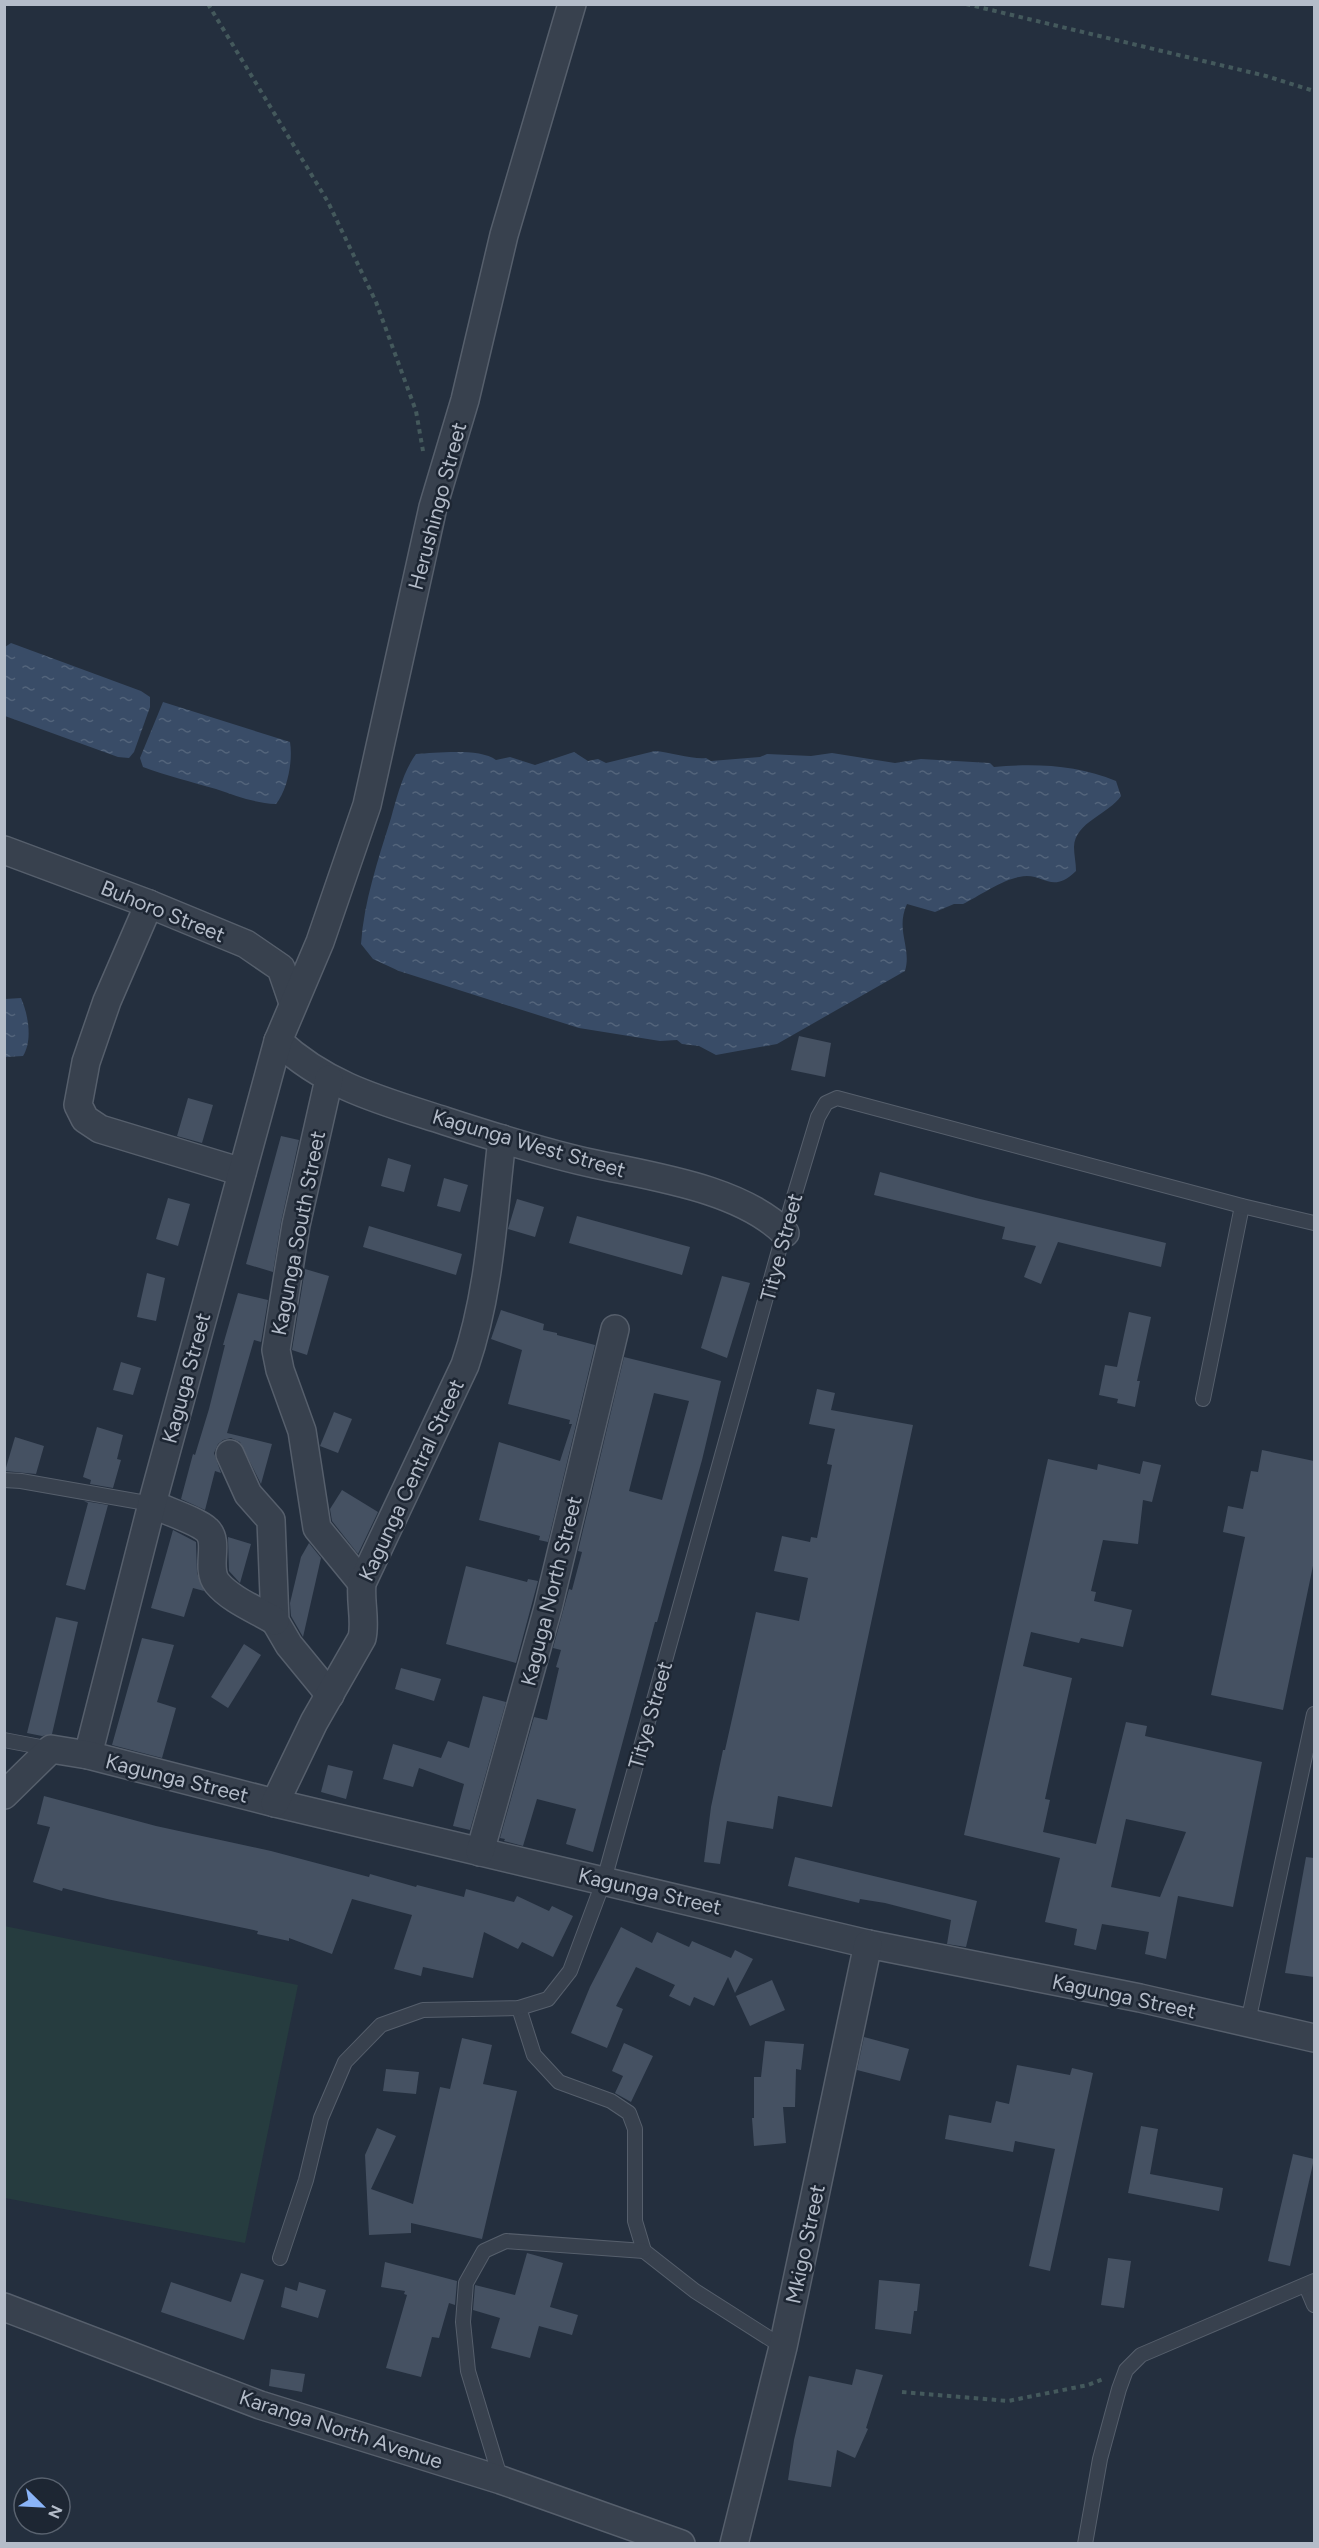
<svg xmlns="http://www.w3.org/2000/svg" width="1319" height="2548" viewBox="0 0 1319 2548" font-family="Figtree,sans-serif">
	<defs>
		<pattern id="water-ripples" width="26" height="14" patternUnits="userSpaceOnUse" patternTransform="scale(1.5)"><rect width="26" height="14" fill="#394c67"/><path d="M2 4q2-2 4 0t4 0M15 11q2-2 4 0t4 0" fill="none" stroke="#53647b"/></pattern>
	</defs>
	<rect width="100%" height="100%" fill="#242f3e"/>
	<!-- green -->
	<polygon fill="#263c3f" points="4,1926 298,1985 245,2243 5,2198"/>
	<!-- water -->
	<g fill="url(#water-ripples)">
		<polygon points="11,643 141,691 150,697 150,707 134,752 129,758 118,757 5,716 5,647"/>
		<path d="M163 702 290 742C293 760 288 789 276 804 254 803 237 796 216 789 192 782 167 776 143 767L140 758Z"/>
		<path d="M655 751C669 752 695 760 706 758L711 761 760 757 767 754 811 756 832 753 895 763 921 759 990 763 994 767C1035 763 1078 765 1116 781L1121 796C1109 814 1075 822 1074 847 1074 855 1076 863 1076 871 1050 896 1044 871 1019 877 1004 879 977 897 963 904H954L935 912 907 904C895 930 912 948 905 971L777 1044 716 1055 699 1046 682 1044 677 1040 660 1041 579 1028 399 971 373 959 361 944C364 901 378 860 391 818 397 797 403 772 416 754 437 753 480 748 496 760L510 757 535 765 574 752 588 761 598 759 606 763Z"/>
		<path d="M21 998C28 1014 33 1040 23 1056L5 1057V999Z"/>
	</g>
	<!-- building -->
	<g fill="#455162" fill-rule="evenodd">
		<polygon points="799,1036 831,1043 825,1077 791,1070"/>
		<polygon points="188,1098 213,1105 202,1143 177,1136"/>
		<polygon points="281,1136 299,1140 281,1222 273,1272 246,1264"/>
		<polygon points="388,1158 411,1165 404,1192 381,1186"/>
		<polygon points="880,1172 976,1198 1166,1243 1161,1267 1058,1242 1041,1284 1024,1277 1036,1246 1002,1239 1005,1227 874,1195"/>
		<polygon points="444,1178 468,1185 460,1212 437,1206"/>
		<polygon points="168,1198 190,1204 178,1246 156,1239"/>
		<polygon points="517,1199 544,1207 535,1237 508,1229"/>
		<polygon points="577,1216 690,1247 682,1275 569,1243"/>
		<polygon points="369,1226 462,1254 456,1275 363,1247"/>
		<polygon points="305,1269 329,1276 307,1355 292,1350"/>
		<polygon points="147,1273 165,1278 156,1321 137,1317"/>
		<polygon points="722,1276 750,1283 727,1358 701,1348"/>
		<polygon points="238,1293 268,1300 261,1342 254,1340 227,1433 272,1444 261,1484 240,1442 231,1438 223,1440 218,1444 214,1453 221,1473 215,1471 205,1510 181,1499 193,1454 195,1455 209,1409 225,1345 223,1345"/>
		<polygon points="501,1310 544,1324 543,1330 557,1333 557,1335 595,1345 548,1542 539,1540 540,1536 479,1520 499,1442 560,1461 572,1424 569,1424 570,1420 508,1404 522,1350 491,1339"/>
		<polygon points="1129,1312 1151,1317 1137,1381 1140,1381 1135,1407 1117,1403 1118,1399 1099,1395 1105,1365 1117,1367"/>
		<path d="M624 1357 721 1381 702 1460 657 1622H655L593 1852 566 1844 576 1809 537 1799 523 1846 504 1841 505 1839 500 1838 534 1717 547 1720 559 1668 556 1667 561 1650 553 1648 569 1589 572 1590 582 1552 578 1551ZM654 1393 689 1401 662 1500 629 1491Z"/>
		<polygon points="121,1362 141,1368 133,1395 113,1390"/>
		<polygon points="817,1389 835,1393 831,1410 913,1425 832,1807 778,1796 773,1829 727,1821 720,1864 704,1862 711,1807 723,1750 725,1750 756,1612 799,1621 808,1578 774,1571 782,1536 810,1542 811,1537 817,1538 832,1465 827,1464 835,1429 809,1424"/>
		<polygon points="334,1412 352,1419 338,1453 320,1446"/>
		<polygon points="97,1427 123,1435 117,1459 121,1460 113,1488 90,1484 91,1480 83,1477"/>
		<polygon points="15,1437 44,1446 36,1474 5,1471"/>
		<polygon points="1262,1450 1314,1461 1314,1561 1283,1710 1211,1695 1245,1537 1223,1532 1228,1506 1243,1509 1251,1471 1258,1472"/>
		<path d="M1048 1459 1097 1470 1098 1464 1140 1474 1143 1461 1161 1465 1152 1502 1143 1500 1138 1544 1103 1540 1091 1591 1096 1592 1094 1601 1132 1610 1123 1647 1081 1638 1079 1643 1031 1632 1023 1666 1072 1678 1045 1799 1050 1800 1043 1832 1096 1844 1126 1722 1147 1726 1145 1736 1262 1762 1233 1907 1178 1896 1166 1959 1145 1954 1149 1932 1102 1924 1096 1950 1074 1945 1077 1929 1045 1922 1060 1858 964 1835ZM1126 1819 1186 1832 1160 1897 1111 1887Z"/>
		<polygon points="342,1490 378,1512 358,1554 332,1521 330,1509"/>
		<polygon points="84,1501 108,1505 85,1590 66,1585 88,1503"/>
		<polygon points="173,1530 196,1542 197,1573 204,1591 193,1588 184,1617 151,1608"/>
		<polygon points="228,1537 251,1544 240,1583 229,1571"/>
		<polygon points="309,1543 321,1558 303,1637 291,1616 290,1603 301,1557"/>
		<polygon points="466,1566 527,1582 528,1579 538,1581 516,1663 446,1644"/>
		<polygon points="56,1617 78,1622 52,1734 42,1736 27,1733"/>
		<polygon points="142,1638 174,1645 157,1702 176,1708 162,1758 112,1745"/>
		<polygon points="244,1644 261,1655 228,1708 211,1697"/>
		<polygon points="401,1668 441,1679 434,1701 395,1689"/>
		<polygon points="483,1696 506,1702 470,1830 453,1826 464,1784 419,1768 413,1787 383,1779 393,1744 441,1758 448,1741 469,1748"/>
		<polygon points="328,1765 353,1771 346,1799 321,1792"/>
		<polygon points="44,1796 156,1826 271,1851 369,1877 370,1874 416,1887 417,1885 464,1897 466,1889 514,1902 517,1896 549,1911 552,1906 573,1916 553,1957 522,1942 518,1949 484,1932 473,1978 423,1967 421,1976 394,1969 412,1915 352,1899 332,1954 289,1938 289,1941 257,1934 258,1931 107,1899 63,1888 62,1891 33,1882 50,1827 37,1824"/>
		<polygon points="795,1857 977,1901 966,1947 947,1944 951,1920 885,1903 860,1899 859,1903 788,1886"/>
		<polygon points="1306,1857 1314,1858 1314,1977 1285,1973"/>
		<polygon points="621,1927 652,1943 657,1932 689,1947 692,1941 731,1958 735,1950 753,1959 735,1993 728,1977 714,2006 694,1997 690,2006 669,1996 675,1985 636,1967 616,2006 623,2009 607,2048 571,2033 590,1987"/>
		<polygon points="772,1980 785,2010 750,2026 736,1996"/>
		<polygon points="864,2037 909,2049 900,2081 857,2070"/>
		<polygon points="462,2038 492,2045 483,2084 517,2091 482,2239 411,2223 411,2233 369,2235 365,2155 377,2128 396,2136 371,2189 413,2204 440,2087 450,2089"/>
		<polygon points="765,2041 804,2044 801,2070 796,2069 795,2107 783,2107 786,2143 754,2146 752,2118 754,2118 754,2077 761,2077"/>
		<polygon points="624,2043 653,2056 631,2102 615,2093 623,2076 612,2071"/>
		<polygon points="1017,2065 1070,2075 1072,2068 1093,2073 1050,2271 1029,2266 1055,2149 1015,2141 1013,2152 945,2139 949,2115 991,2123 996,2101 1009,2104"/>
		<polygon points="386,2069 419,2072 416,2094 383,2091"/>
		<polygon points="1141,2126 1158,2129 1150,2174 1223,2188 1219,2211 1128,2193"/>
		<polygon points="1293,2154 1314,2159 1290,2266 1268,2261"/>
		<polygon points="527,2253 563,2263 550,2307 578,2315 572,2335 539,2326 530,2358 491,2348 500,2318 473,2310 475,2285 515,2295"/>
		<polygon points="1108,2258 1131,2261 1124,2308 1101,2305"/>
		<polygon points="385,2262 457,2281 455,2305 449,2303 439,2338 432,2337 421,2377 386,2368 407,2295 404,2294 405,2291 381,2287"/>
		<polygon points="241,2273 264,2280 244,2340 161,2312 171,2282 231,2302"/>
		<polygon points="879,2280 920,2284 917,2311 914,2311 911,2334 875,2329"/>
		<polygon points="299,2282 326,2290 318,2318 281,2307 285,2287 297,2291"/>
		<polygon points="271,2369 305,2374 302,2392 269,2386"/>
		<polygon points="856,2369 883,2375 866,2428 868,2429 855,2458 837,2450 831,2487 788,2480 794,2440 809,2376 852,2385"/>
	</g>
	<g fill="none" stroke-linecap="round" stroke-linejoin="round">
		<defs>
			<g id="service">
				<polyline points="1203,1399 1242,1206"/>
				<polyline points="4,1480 21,1481 152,1504"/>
				<polyline points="4,1740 51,1749"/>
				<polyline points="519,2008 534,2055 559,2082 611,2101 629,2113 635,2129 635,2221 644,2251 695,2291 783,2347"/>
				<polyline points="1248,2022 1314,1714"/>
				<polyline points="280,2258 306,2180 321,2118 345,2062 381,2025 423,2010 519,2008 548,1999 570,1971 604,1880 793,1200 818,1117 826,1103 837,1098 1242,1206 1314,1223"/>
				<polyline points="1306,2286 1314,2305"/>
				<polyline points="501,2480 468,2371 463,2322 466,2283 484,2251 506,2241 644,2251"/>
				<polyline points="1085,2544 1100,2459 1119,2389 1126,2370 1141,2355 1314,2281"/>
			</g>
			<g id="minor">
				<polyline points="4,850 149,904 246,944 281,968 293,1003"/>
				<polyline points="149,904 107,1001 86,1062 78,1105 85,1119 100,1129 242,1172"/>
				<path d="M278 1041C327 1087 383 1101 445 1121 494 1137 544 1153 595 1164 655 1177 741 1189 785 1233"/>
				<polyline points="329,1079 296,1225 276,1350 280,1370 302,1431 317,1528 362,1583"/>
				<polyline points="230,1454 248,1494 271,1520 275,1621 289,1645 330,1695"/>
				<path d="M152 1504C164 1510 198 1521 207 1530 220 1542 205 1568 217 1583 231 1600 257 1610 275 1621"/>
				<polyline points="88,1755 152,1504 278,1041 320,942 367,805 433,507 465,400 504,235 572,4"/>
				<polyline points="4,1795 51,1749 88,1755 275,1803 868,1944 1140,1998 1314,2038"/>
				<path d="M275 1803 314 1722 362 1638C366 1621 360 1602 362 1583L465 1365C490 1293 493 1215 502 1139"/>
				<polyline points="480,1852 548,1608 615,1329"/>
				<polyline points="4,2307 260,2405 501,2480 681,2544"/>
				<polyline points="734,2544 783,2347 868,1944"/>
			</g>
		</defs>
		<!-- service casing -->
		<use href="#service" stroke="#565f6c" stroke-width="16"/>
		<!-- minor casing -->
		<use href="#minor" stroke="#565f6c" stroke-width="30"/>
		<!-- path -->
		<g stroke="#44595c" stroke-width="4" stroke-dasharray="4.5 4.5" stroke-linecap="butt">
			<polyline points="208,4 328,202 376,302 416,411 423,451"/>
			<polyline points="966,4 1266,76 1314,91"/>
			<polyline points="902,2392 1008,2401 1088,2385 1103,2379"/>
		</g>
		<!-- service -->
		<use href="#service" stroke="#38414e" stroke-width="14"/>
		<!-- minor -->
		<use href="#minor" stroke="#38414e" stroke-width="27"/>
	</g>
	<g text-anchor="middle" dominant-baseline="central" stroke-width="5" stroke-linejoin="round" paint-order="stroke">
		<!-- street labels -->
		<g font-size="21" fill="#b4bcc9" stroke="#1d2633">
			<text transform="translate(437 506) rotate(-75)">Herushingo Street</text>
			<text transform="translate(163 911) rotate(22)">Buhoro Street</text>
			<text transform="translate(529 1143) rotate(16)">Kagunga West Street</text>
			<text transform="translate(298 1233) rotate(-79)">Kagunga South Street</text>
			<text transform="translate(781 1247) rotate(-75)">Titye Street</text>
			<text transform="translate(186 1378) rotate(-75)">Kaguga Street</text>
			<text transform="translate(411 1480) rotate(-65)">Kagunga Central Street</text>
			<text transform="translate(551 1591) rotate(-76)">Kaguga North Street</text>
			<text transform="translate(650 1715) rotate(-74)">Titye Street</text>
			<text transform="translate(177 1778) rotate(14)">Kagunga Street</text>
			<text transform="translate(650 1891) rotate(13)">Kagunga Street</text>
			<text transform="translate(1124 1996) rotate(12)">Kagunga Street</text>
			<text transform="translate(805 2244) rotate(-78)">Mkigo Street</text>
			<text transform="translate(341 2429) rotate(18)">Karanga North Avenue</text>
		</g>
	</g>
	<!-- border -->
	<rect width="1319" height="2548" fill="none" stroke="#b4bcc9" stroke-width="12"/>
	<!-- north arrow -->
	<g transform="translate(42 2506) rotate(114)"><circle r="28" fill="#1d2633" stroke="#59626f" stroke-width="1.5"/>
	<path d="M0-4.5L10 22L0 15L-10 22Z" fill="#8ab4f8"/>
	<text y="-9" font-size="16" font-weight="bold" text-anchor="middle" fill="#b4bcc9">N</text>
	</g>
</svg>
